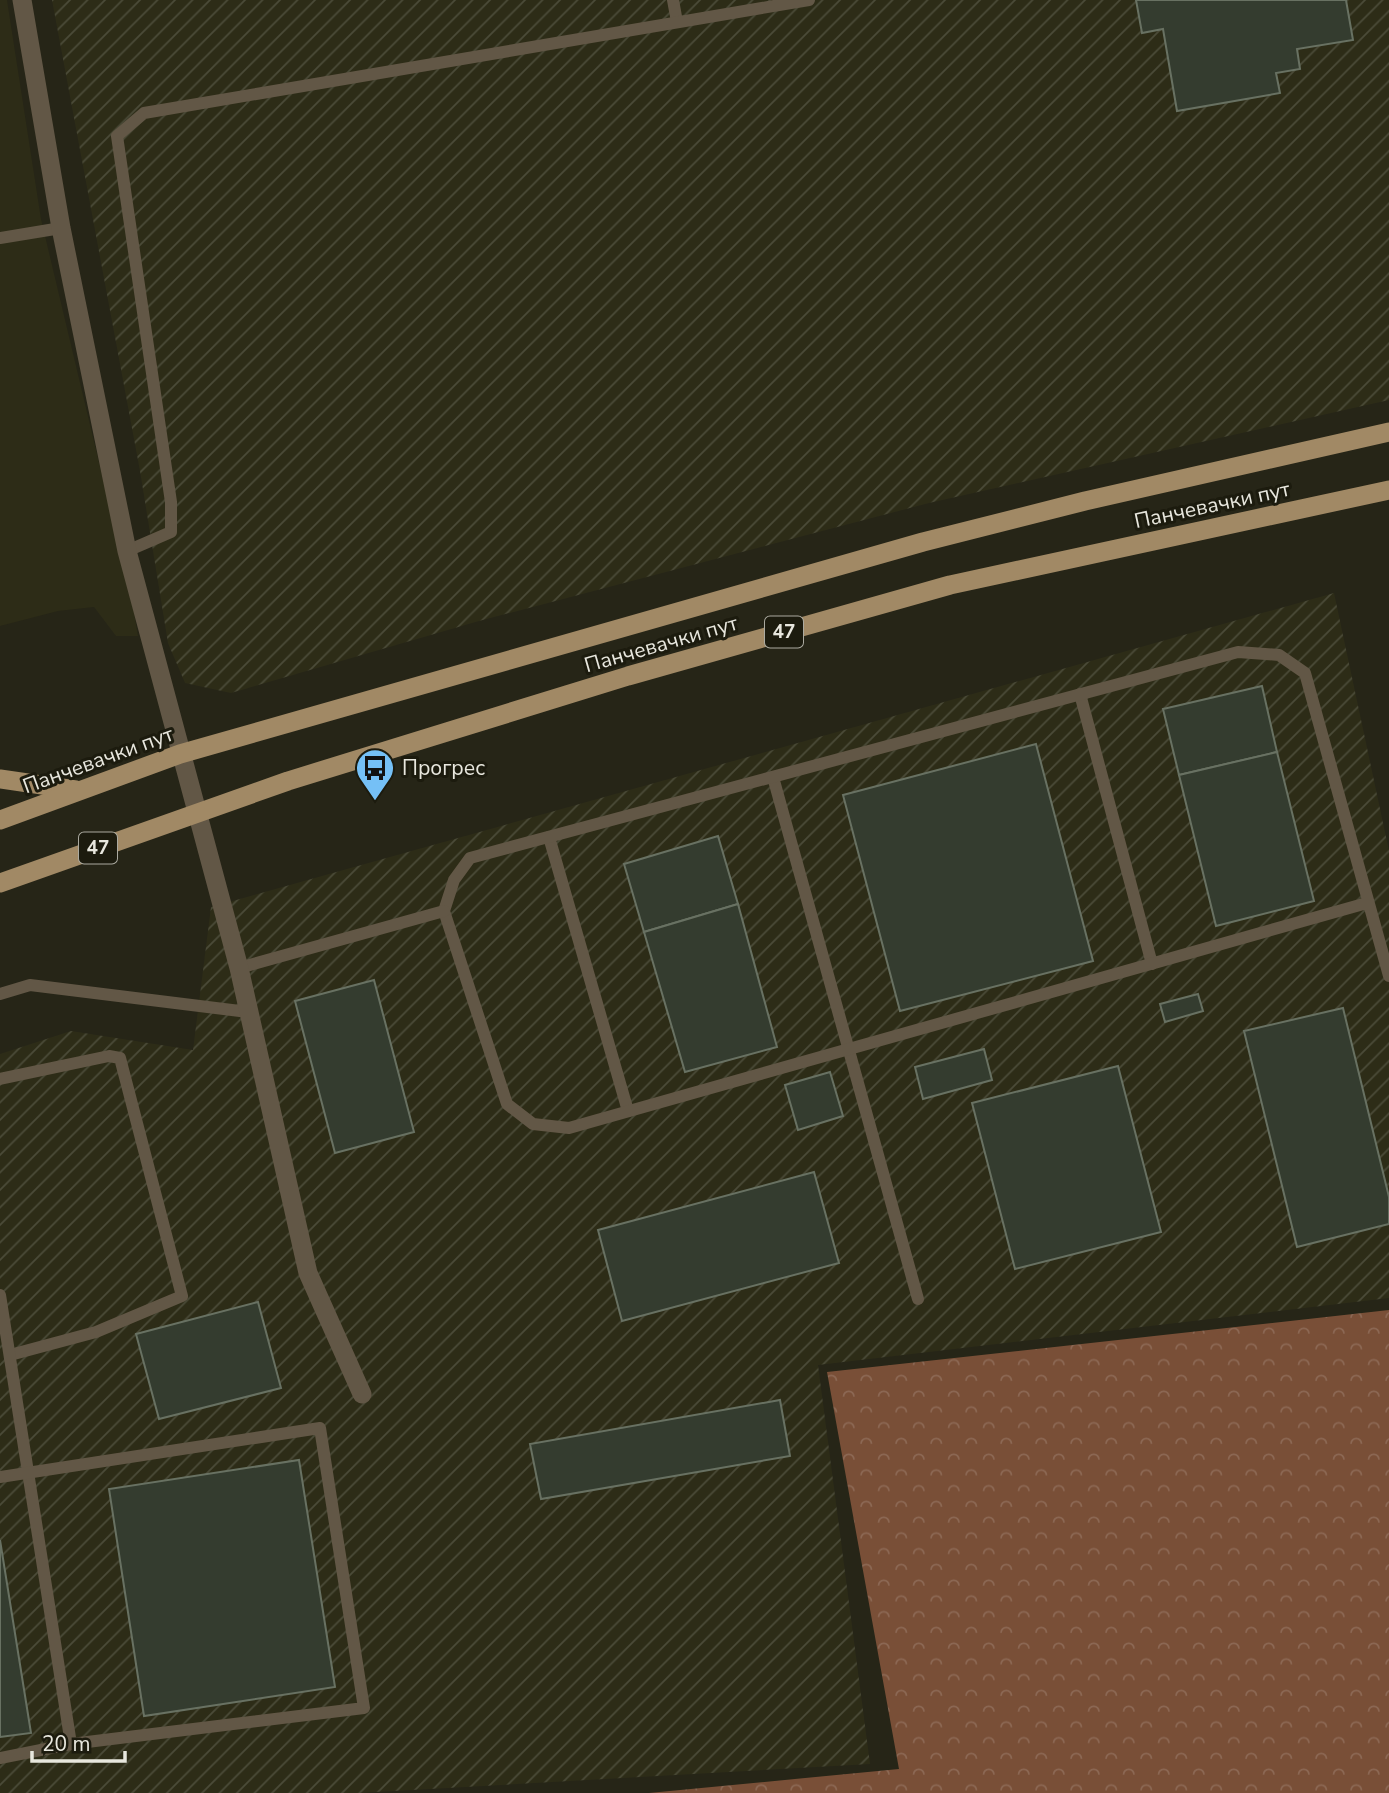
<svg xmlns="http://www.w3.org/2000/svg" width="1389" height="1793" viewBox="0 0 1389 1793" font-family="'Nunito Sans',sans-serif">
	<defs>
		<pattern id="industrial-furrows" width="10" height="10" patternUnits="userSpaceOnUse" patternTransform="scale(1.75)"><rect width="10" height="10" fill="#2d2c17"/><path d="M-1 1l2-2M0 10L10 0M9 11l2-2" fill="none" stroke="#4b4b38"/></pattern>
		<pattern id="forest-crowns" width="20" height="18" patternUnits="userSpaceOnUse" patternTransform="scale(1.75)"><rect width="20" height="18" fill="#794f37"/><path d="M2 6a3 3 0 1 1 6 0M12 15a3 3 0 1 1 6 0" fill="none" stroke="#8c6854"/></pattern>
	</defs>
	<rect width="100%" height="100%" fill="#262517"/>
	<!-- built -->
	<polygon fill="#2d2c17" points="0,0 7,0 41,219 132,601 138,636 116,636 94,607 58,611 0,626"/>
	<!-- industrial -->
	<g fill="url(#industrial-furrows)">
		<polygon points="52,0 1389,0 1389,400 929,503 479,621 231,693 185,683 168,643 140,471"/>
		<polygon points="1334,593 1389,851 1389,1298 818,1365 870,1764 358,1793 0,1793 0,1054 71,1031 193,1050 211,907"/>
	</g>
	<!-- forest -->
	<polygon fill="url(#forest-crowns)" points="1389,1310 1389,1793 649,1793 899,1769 827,1372"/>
	<!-- building -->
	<g fill="#343c2f" stroke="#687162" stroke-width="2">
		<polygon points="1136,0 1346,0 1353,40 1297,49 1300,69 1276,73 1280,93 1177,111 1163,29 1142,33"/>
		<polygon points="1262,686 1277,752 1179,775 1163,709"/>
		<polygon points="1036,744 1093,961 900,1011 843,795"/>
		<polygon points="1277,752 1314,901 1216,926 1179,775"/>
		<polygon points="718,836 738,904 644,932 624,864"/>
		<polygon points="738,904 777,1047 685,1072 644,932"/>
		<polygon points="374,980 414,1132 335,1153 295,1001"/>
		<polygon points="1198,994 1203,1011 1165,1022 1160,1004"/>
		<polygon points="1343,1008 1389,1197 1389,1224 1297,1247 1244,1031"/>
		<polygon points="984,1049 992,1080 923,1099 915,1067"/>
		<polygon points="1118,1066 1161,1232 1015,1269 972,1103"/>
		<polygon points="830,1072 843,1116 798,1130 785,1085"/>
		<polygon points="814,1172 839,1263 622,1321 598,1230"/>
		<polygon points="258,1302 281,1388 159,1419 136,1334"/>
		<polygon points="780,1400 790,1456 541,1499 530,1444"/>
		<polygon points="299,1460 335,1687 144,1716 109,1489"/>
		<polygon points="0,1540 31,1733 0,1737"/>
	</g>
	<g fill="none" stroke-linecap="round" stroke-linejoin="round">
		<!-- service -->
		<g stroke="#625746" stroke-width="12">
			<polyline points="673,0 677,22"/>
			<polyline points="0,238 61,228"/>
			<polyline points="127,551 171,532 171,502 117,136 144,113 809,0"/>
			<polyline points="1080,694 1152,964"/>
			<polyline points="773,777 918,1299"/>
			<polyline points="549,837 628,1111"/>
			<polyline points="1367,903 569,1128 533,1124 507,1104 444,911 454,880 470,858 1238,652 1279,655 1305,673 1389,976"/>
			<polyline points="239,968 444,911"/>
			<polyline points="0,994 30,985 248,1012"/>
			<polyline points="0,1079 109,1056 120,1058 182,1296 96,1332 10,1355"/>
			<polyline points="0,1295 71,1744"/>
			<polyline points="0,1477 320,1428 364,1708 71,1744 0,1758"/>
		</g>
		<!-- minor -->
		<polyline stroke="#625746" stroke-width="19" points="22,0 61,228 127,551 239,968 308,1273 362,1394"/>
		<!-- primary -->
		<g stroke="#a18965" stroke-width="19">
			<polyline points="0,779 76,790"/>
			<polyline points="0,820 180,754 923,542 1085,501 1389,432"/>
			<polyline points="0,883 288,781 628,676 950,585 1389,490"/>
		</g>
	</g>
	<!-- icons -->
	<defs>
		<symbol id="bus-pin" viewBox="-11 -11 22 30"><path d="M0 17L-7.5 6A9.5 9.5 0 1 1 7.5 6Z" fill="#75c0f6" stroke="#1c1b0e"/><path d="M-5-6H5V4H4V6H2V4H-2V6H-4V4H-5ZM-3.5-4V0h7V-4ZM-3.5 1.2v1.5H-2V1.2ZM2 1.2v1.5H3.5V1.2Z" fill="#111"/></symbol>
	</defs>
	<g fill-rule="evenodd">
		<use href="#bus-pin" x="353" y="746" width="44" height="60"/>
	</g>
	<g text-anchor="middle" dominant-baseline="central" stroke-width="6" stroke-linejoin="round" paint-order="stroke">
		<!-- shield labels -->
		<g fill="#1c1b0e" stroke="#abaaa0" stroke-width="2">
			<rect x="765" y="616.5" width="38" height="31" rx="5"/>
			<rect x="79" y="832.5" width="38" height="31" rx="5"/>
		</g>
		<g font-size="19" font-weight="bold" fill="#e8e7de">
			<text x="784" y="632">47</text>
			<text x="98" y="848">47</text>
		</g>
		<!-- street labels -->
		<g font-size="21" fill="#e8e7de" stroke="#1c1b0e">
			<text transform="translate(1212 505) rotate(-12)">Панчевачки пут</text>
			<text transform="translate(661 644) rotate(-16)">Панчевачки пут</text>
			<text transform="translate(98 760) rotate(-20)">Панчевачки пут</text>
		</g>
		<!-- poi labels -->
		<g font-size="21" fill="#e8e7de" stroke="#1c1b0e" text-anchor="start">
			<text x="402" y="768">Прогрес</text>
		</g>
	</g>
	<!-- scale -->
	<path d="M32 1751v10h93v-10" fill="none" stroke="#e8e7de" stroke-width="3.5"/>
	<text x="42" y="1751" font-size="21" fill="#e8e7de" stroke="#1c1b0e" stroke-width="5" paint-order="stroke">20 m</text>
</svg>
